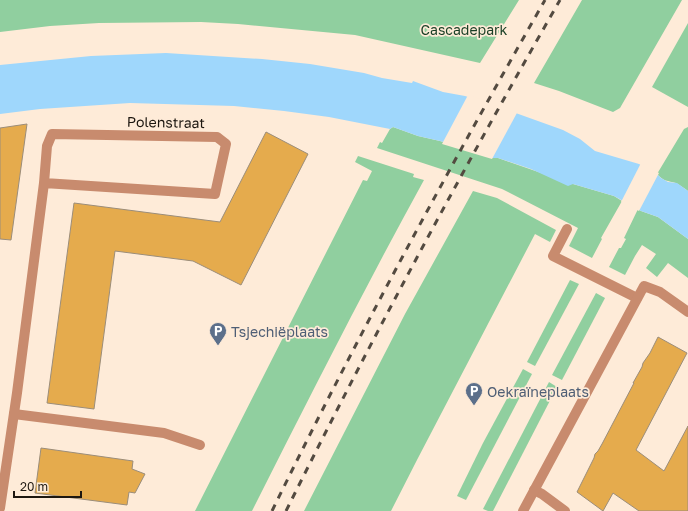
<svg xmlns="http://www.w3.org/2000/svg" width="688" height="511" viewBox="0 0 688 511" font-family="'Golos Text',sans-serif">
	<rect width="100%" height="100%" fill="#feebd8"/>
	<!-- green -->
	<g fill="#90cf9f">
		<polygon points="0,0 519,0 480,63 355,35 238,24 201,22 99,23 50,26 0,32"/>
		<polygon points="582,0 682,0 620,108 613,112 559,91 534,83"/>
		<polygon points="688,23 688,107 652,87"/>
		<polygon points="393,127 418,136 440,141 493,158 498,158 573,184 614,196 622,201 601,238 602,239 592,258 569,246 578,228 502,189 377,148 380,142 382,143 390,129"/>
		<path d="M688 127V191C684 188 680 185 676 183 668 181 663 181 657 174L684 129Z"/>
		<path d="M358 156 414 174 413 177 424 180C364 289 308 400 252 511H195L363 180 367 181 372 171 355 162Z"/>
		<polygon points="473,191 497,198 556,230 550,242 535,234 418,458 391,511 304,511 405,314"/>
		<polygon points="638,209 641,211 658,217 688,239 688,278 668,263 657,277 646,268 656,254 642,245 635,256 625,275 609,267 619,248 621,248 626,239 624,238"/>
		<polygon points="570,280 579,284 535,366 527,362"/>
		<polygon points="596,293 605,298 562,380 552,375"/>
		<polygon points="523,369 532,374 466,500 457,496 483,443"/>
		<polygon points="549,382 557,387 493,511 488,511 483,509"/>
	</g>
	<!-- water -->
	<polygon fill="#9fd7fc" points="166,53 262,59 310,64 364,73 382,78 412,83 413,81 443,92 465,96 491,104 563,130 580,139 595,151 639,164 657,174 661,178 668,182 677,183 688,191 688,239 658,217 641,211 614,196 573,184 568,186 531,169 498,158 493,158 440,141 418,136 393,127 390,129 329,117 284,111 234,106 130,103 40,109 0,114 0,65 91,56"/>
	<!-- pier -->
	<g fill="#feebd8">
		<polygon points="468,95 518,111 492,159 442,144"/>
		<polygon points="641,163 659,173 639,211 621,202"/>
	</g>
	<!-- building -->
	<g fill="#e5ab4d" stroke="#9b8d7a">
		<polygon points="27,124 11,240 0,239 0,128"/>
		<polygon points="266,132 308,154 241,285 193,261 115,251 94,409 47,403 74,203 220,222"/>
		<polygon points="658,337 687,353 636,450 664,471 688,426 688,511 639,511 613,493 603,511 577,492 594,458 595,454 598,451 602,444 634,383 633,383 642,367 643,363 650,353"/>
		<polygon points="41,448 133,461 132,469 145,474 135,493 129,492 127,505 35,493"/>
	</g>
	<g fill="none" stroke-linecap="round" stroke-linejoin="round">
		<!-- minor -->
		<g stroke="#c88b6e" stroke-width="10">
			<polyline points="567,229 553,256 637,298"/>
			<polyline points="14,414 164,433 200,445"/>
			<polyline points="534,490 542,494 565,511"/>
			<polyline points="0,508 17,393 44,183 47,146 52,134 217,137 226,144 215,194 44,183"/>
			<polyline points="523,511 644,286 660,292 688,312"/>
		</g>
		<!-- rail -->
		<g stroke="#534a40" stroke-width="3" stroke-dasharray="7 7" stroke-linecap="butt">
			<path d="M272 511C357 337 449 168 545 0"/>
			<path d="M286 511C372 338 464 167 560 0"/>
		</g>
	</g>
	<!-- icons -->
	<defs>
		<symbol id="parking-pin" viewBox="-11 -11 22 30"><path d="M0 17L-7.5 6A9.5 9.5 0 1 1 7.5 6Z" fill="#5c6f8a" stroke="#feebd8"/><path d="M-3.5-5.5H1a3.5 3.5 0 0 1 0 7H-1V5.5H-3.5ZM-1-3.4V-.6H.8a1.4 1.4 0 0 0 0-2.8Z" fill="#fff"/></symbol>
	</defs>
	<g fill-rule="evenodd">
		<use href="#parking-pin" x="208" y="321" width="20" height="27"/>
		<use href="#parking-pin" x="464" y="381" width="20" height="27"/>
	</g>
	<g text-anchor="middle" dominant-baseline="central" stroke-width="3.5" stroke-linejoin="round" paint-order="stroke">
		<!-- park labels -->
		<g font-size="14" fill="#193f25" stroke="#feebd8">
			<text x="464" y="29">Cascadepark</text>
		</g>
		<!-- street labels -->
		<g font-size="14" fill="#1d1710" stroke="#feebd8">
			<text transform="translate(166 122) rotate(1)">Polenstraat</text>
		</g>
		<!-- service labels -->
		<g font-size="14" fill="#4e5e75" stroke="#feebd8" text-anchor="start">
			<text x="231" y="331">Tsjechiëplaats</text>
			<text x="487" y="391">Oekraïneplaats</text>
		</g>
	</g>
	<!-- scale -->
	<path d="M14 491v6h67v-6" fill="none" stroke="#1d1710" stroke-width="2"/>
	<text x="20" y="491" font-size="12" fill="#1d1710" stroke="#feebd8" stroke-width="3" paint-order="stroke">20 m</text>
</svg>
